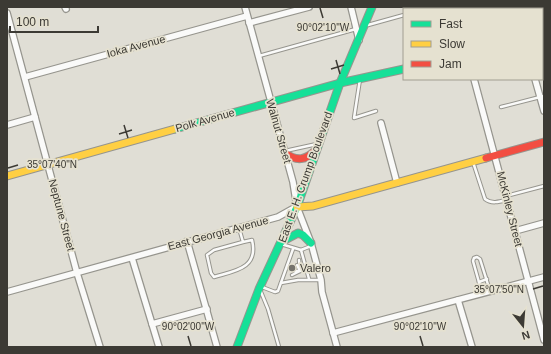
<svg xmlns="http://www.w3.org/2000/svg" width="551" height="354" viewBox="0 0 551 354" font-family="Arial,sans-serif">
	<rect width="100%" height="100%" fill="#e0ded5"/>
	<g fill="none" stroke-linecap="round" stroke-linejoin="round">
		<defs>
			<g id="lane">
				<polyline points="493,7 494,9"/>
				<polyline points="426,9 432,7"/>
				<polyline points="368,25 404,15"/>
				<polyline points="259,56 356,29"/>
				<polyline points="360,79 354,118 376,111"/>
				<polyline points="501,107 544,96"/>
				<polyline points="285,151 317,144"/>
				<path d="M473 162 485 199C491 204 499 202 506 200"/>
				<polyline points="506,196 544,186"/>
				<path d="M239 228 243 242 252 240C259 269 234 271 214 277L211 273 207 255 214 250 243 242"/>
				<polyline points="281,244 301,250 311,246"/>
				<polyline points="301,250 309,279"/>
				<polyline points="297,265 300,271 299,260"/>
				<polyline points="292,275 300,271 294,271"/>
				<polyline points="479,282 487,279"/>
				<polyline points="281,283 298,280 320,280"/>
				<polyline points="262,287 275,292 278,291 293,249"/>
				<polyline points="261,292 268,309 279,347"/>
				<polyline points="482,293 473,261 474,258 477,257 480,259 490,291"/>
			</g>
			<g id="street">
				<polyline points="65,7 66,9"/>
				<polyline points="245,7 293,182 297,207 311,243 321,280 322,292 337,347"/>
				<polyline points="351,7 359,40"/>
				<polyline points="456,7 457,9"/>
				<polyline points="520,9 520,7"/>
				<polyline points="7,13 77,273 100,347"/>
				<polyline points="249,23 309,7"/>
				<polyline points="542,38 544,37"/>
				<polyline points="25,77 247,16"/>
				<polyline points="474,79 544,340"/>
				<polyline points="535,79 544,111"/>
				<polyline points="381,123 397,183"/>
				<polyline points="7,125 35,117"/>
				<polyline points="515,231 544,223"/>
				<polyline points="187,241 217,347"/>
				<polyline points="132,258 159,347"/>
				<polyline points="7,292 278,217 296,207"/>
				<polyline points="458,300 472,347"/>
				<polyline points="152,324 207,309"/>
				<polyline points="333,333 544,277"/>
			</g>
			<g id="fast">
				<polyline points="175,129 340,83 404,69"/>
				<polyline points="283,241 298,233 303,235 311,243"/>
				<polyline points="237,347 259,289 297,207 340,83 372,7"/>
			</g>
			<g id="slow">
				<polyline points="7,176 175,129"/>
				<polyline points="297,207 313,206 486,158"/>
			</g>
			<g id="jam">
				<path d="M285 153C297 162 306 160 316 150"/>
				<polyline points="486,158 544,142"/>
			</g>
		</defs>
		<!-- lane casing -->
		<use href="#lane" stroke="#96958e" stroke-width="4.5"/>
		<!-- street casing -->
		<use href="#street" stroke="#96958e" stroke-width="8"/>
		<!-- fast casing -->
		<use href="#fast" stroke="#96958e" stroke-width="9"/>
		<!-- slow casing -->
		<use href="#slow" stroke="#96958e" stroke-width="9"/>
		<!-- jam casing -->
		<use href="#jam" stroke="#96958e" stroke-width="9"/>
		<!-- lane -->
		<use href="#lane" stroke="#fafaf9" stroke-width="2.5"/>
		<!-- street -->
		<use href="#street" stroke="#fafaf9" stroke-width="5.5"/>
		<!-- fast -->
		<use href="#fast" stroke="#16e098" stroke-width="7"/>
		<!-- slow -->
		<use href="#slow" stroke="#ffcf43" stroke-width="7"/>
		<!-- jam -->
		<use href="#jam" stroke="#f24e42" stroke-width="7"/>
	</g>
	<!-- ticks -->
	<path fill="none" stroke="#3c3a34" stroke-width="1.5" d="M320 8 323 18M336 60 340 74M331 69 344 65M124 125 128 138M119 134 132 130M8 168 18 165M533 289 543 286M188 336 191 346M420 336 423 346"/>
	<!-- markers -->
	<circle fill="#75736c" stroke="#e5e1d0" stroke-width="1.5" cx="292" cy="268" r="4"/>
	<g text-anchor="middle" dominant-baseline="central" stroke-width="3.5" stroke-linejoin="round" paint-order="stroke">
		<!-- street labels -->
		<g font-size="11" fill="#3c3a34" stroke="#e5e1d0">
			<text transform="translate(136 46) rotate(-15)">Ioka Avenue</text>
			<text transform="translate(205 120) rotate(-16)">Polk Avenue</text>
			<text transform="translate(279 131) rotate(74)">Walnut Street</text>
			<text transform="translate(305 177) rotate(-70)">East E. H. Crump Boulevard</text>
			<text transform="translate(510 209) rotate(76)">McKinley Street</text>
			<text transform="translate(62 215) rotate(75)">Neptune Street</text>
			<text transform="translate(218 233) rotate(-15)">East Georgia Avenue</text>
		</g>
		<!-- poi labels -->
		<g font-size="11" fill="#3c3a34" stroke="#e5e1d0" text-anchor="start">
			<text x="300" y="268">Valero</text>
		</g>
	</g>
	<g font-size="10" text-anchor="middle" fill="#3c3a34" stroke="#e5e1d0" stroke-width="3.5" stroke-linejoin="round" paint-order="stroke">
		<text x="323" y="31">90°02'10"W</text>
		<text x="52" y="168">35°07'40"N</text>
		<text x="499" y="293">35°07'50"N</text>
		<text x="188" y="330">90°02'00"W</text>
		<text x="420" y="330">90°02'10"W</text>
	</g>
	<!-- border -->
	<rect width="551" height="354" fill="none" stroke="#3c3a34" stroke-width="16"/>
	<!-- legend -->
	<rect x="403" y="8" width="140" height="72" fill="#e5e1d0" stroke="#a19e92"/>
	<rect x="411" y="21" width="20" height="6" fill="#16e098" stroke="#a19e92"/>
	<text x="439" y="28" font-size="12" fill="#3c3a34">Fast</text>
	<rect x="411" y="41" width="20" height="6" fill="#ffcf43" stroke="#a19e92"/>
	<text x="439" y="48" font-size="12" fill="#3c3a34">Slow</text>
	<rect x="411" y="61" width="20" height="6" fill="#f24e42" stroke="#a19e92"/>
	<text x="439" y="68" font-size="12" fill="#3c3a34">Jam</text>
	<!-- north arrow -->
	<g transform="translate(523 326) rotate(163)" stroke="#e5e1d0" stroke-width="3" paint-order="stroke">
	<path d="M0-3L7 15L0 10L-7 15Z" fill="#3c3a34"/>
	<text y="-6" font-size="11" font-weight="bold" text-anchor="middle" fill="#3c3a34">N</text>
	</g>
	<!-- scale -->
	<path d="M10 26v6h88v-6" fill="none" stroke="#3c3a34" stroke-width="2"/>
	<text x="16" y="26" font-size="12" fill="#3c3a34" stroke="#e5e1d0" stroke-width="3" paint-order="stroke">100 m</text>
</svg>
